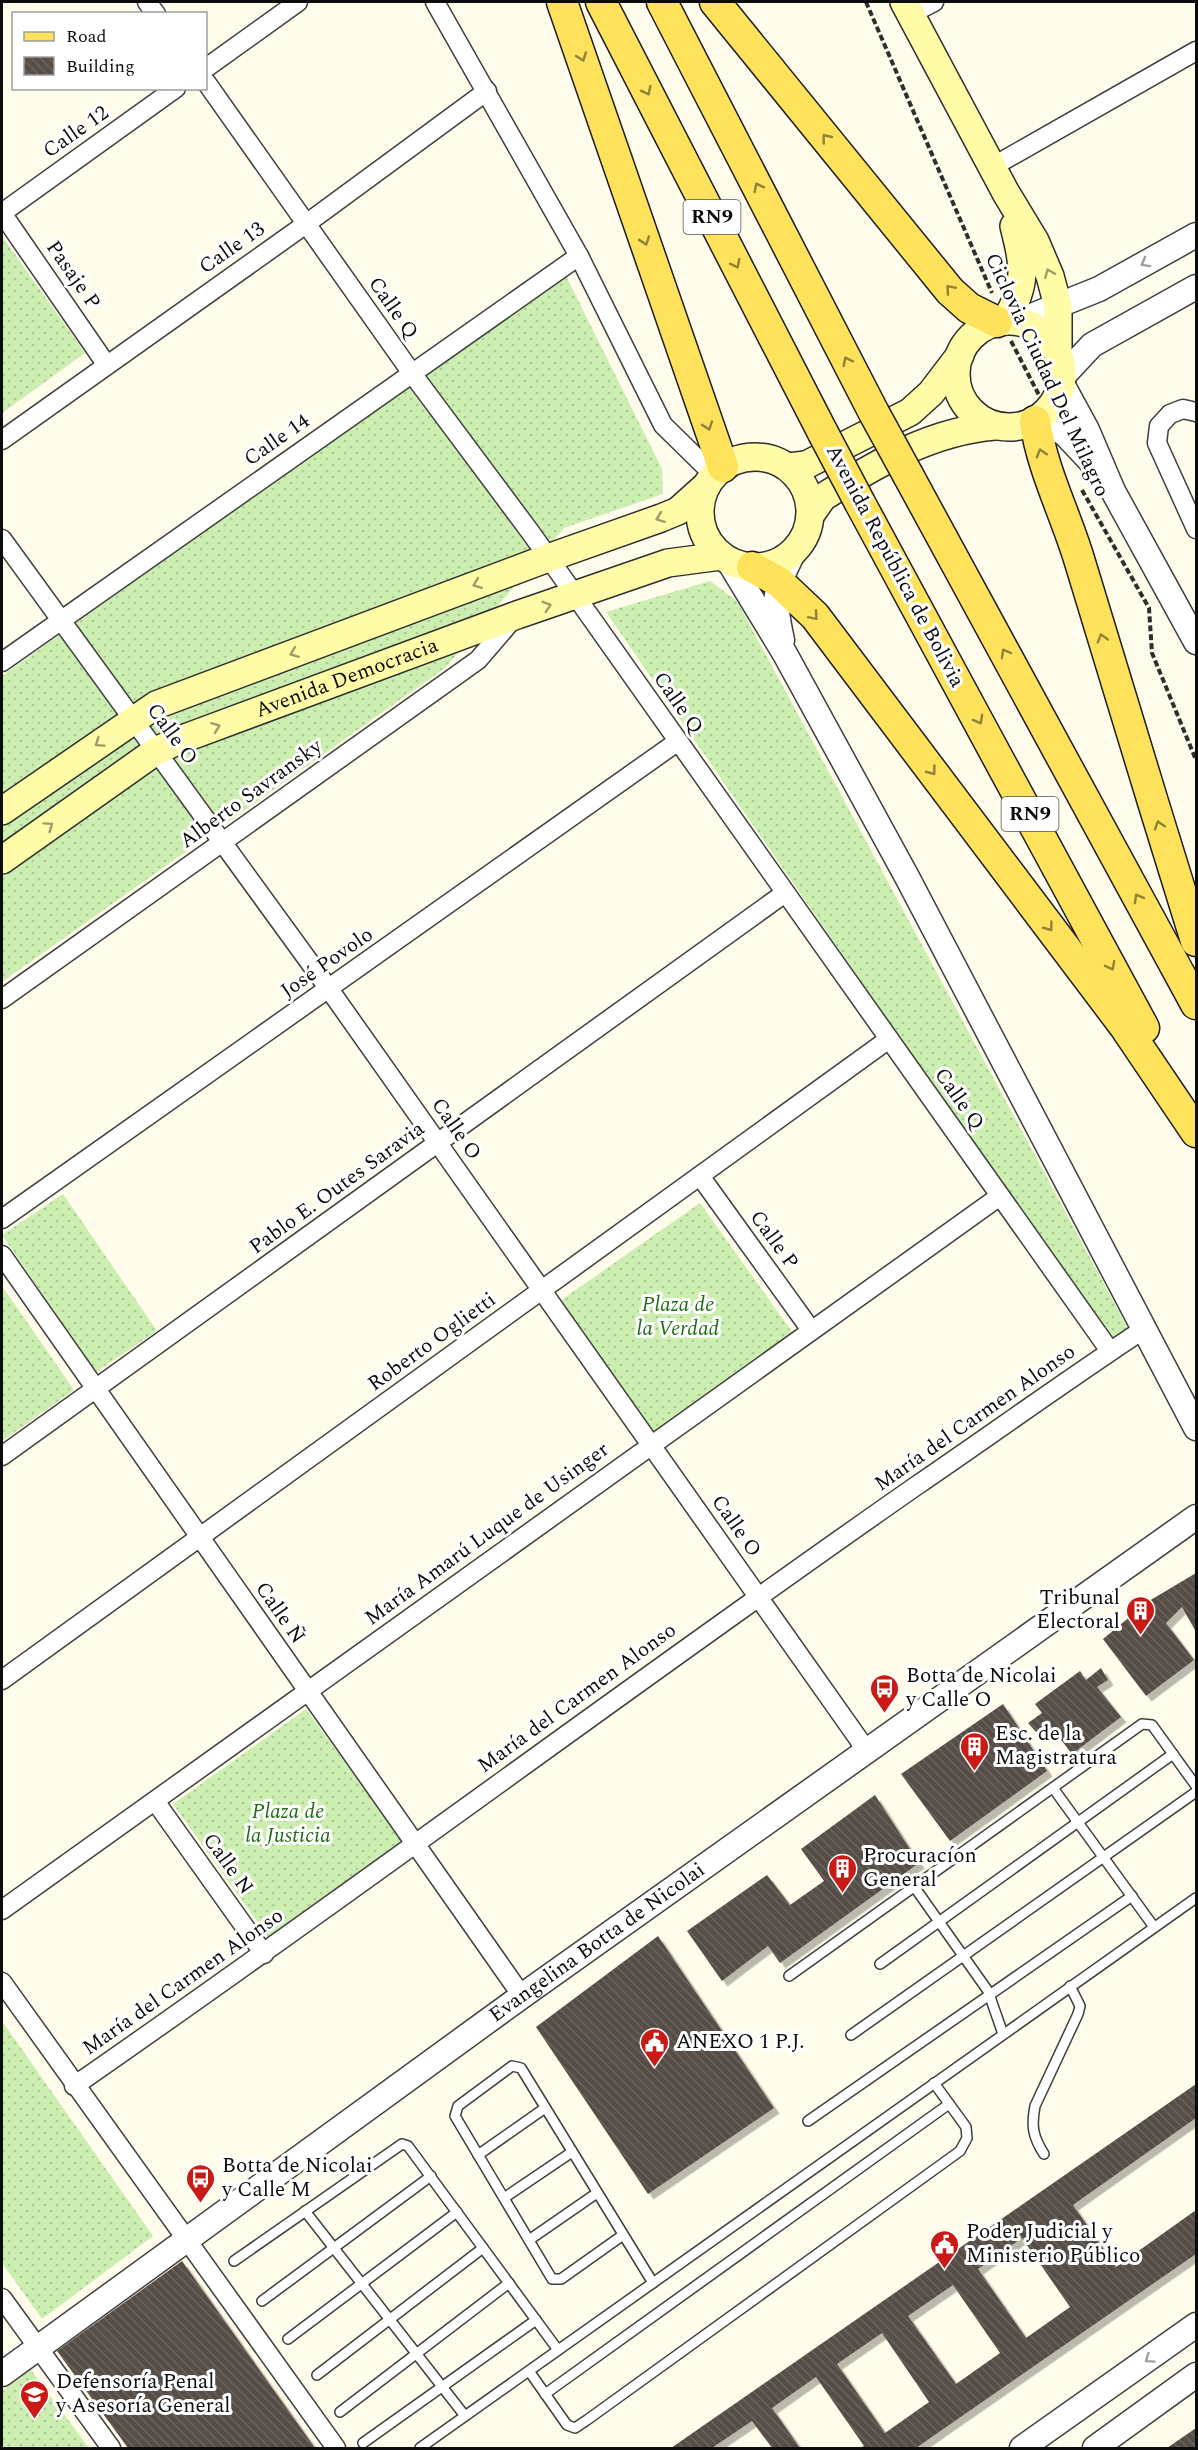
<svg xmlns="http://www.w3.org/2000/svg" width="1198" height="2450" viewBox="0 0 1198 2450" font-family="Spectral,serif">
	<defs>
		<pattern id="grass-dots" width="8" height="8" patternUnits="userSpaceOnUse" patternTransform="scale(1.5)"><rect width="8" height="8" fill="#cceeb1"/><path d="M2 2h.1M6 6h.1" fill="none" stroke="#aecb97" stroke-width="1.8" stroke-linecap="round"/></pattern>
		<pattern id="building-back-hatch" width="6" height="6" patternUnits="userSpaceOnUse" patternTransform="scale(1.5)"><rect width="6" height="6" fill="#564e47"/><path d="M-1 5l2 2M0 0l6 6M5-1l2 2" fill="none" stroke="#69635d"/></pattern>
		<filter id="shadow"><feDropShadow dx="5.5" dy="5.5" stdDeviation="0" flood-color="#0004"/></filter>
	</defs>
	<rect width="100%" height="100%" fill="#fffceb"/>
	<!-- grass -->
	<g fill="url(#grass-dots)">
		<polygon points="2,236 85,353 2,413"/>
		<polygon points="565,274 662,469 663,494 564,528 445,668 2,982 2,676"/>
		<polygon points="710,581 737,601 1131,1334 1112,1345 606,612"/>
		<polygon points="63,1194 157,1331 96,1372 2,1235"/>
		<polygon points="700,1203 793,1333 654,1433 560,1301"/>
		<polygon points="2,1286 74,1390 2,1441"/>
		<polygon points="306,1709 404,1843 269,1938 173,1804"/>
		<polygon points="2,2021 153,2236 42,2319 2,2263"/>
		<polygon points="31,2370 89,2448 2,2448 2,2391"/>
	</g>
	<!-- building -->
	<g fill="url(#building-back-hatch)" fill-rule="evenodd" filter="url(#shadow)">
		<polygon points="1196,1573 1196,1632 1182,1607 1166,1623 1194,1660 1146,1696 1103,1639 1149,1601"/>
		<polygon points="1101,1668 1108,1680 1097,1687 1121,1717 1072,1754 1048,1723 1036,1732 1028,1723 1042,1713 1035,1704 1080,1671 1086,1680"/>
		<polygon points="1003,1704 1047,1771 950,1841 901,1774"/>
		<polygon points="875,1795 919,1863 780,1963 768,1946 722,1981 687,1931 767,1875 790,1905 824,1881 801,1849"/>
		<polygon points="658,1936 774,2108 648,2194 536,2027"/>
		<path d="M1196 2084V2118L1073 2205 1116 2267 1196 2210V2254L916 2448H860L864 2446 816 2377 772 2408 800 2448H772L752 2421 712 2448H671ZM1022 2238 1070 2307 1026 2338 978 2269ZM953 2285 1000 2353 956 2384 908 2316ZM882 2333 929 2402 885 2433 837 2364Z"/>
		<polygon points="182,2261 315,2448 128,2448 57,2351"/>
		<polygon points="1196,2428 1196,2448 1167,2448"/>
	</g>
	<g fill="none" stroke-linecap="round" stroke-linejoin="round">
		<defs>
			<g id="service">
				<polyline points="1053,1788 1154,1927"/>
				<polyline points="913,1885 988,1991 1003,2034"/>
				<polyline points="880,1964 1173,1754"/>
				<polyline points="789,1976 1142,1724 1152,1725 1196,1786"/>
				<polyline points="851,2035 1196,1792"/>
				<polyline points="808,2121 1132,1896"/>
				<path d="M1044 2154C1033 2137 1031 2126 1035 2106L1078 2014 1080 2006 1070 1986"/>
				<polyline points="478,2155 545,2108"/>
				<polyline points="504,2198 572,2152"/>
				<polyline points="305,2211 465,2416"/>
				<polyline points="623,2235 561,2279 552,2279 455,2116 458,2106 512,2066 521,2068 653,2283"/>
				<polyline points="529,2240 597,2193"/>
				<polyline points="234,2261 402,2144 408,2146 558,2350"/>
				<polyline points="262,2301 431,2176"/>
				<polyline points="288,2339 457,2212"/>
				<polyline points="529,2371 567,2425 575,2428 587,2420 960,2151 967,2138 966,2127 934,2083"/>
				<polyline points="317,2375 483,2248"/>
				<polyline points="545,2394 949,2104"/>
				<polyline points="340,2412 509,2283"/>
				<polyline points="363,2443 536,2320"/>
				<polyline points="420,2448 1196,1898"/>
			</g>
			<g id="minor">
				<polyline points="147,2 156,14"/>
				<polyline points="435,2 579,256 663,425 714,475"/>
				<polyline points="911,14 934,2"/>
				<polyline points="206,68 298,2"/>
				<polyline points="206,82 411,372 531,533 1110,1351"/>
				<polyline points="992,167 1196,51"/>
				<polyline points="2,213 176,88"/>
				<polyline points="2,213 106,364"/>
				<polyline points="1196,412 1183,409 1170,414 1159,426 1157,443 1196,529"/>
				<polyline points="2,440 306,224 487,91"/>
				<polyline points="2,539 329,989 867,1751"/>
				<polyline points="2,662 579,256"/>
				<polyline points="2,999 478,660 514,618"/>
				<polyline points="700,1176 811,1330"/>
				<polyline points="2,1219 677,742"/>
				<polyline points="2,1255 522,1996"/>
				<polyline points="2,1456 785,893"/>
				<polyline points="2,1680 889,1039"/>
				<polyline points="155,1801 264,1954"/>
				<polyline points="2,1910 1000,1196"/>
				<polyline points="2,1982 336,2448"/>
				<path d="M74 2086C357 1890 633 1683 916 1486 992 1434 1067 1380 1144 1329"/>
				<polyline points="2,2298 111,2448"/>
			</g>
			<g id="tertiary">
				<polyline points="1019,321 1099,289 1196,235"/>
				<polyline points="1063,376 1092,345 1196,287"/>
				<polyline points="1062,384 1087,430 1113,491 1196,642"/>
				<polyline points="1039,419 1065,434 1096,467"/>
				<polyline points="728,560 785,654 907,877 1196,1428"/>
				<path d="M782 640C772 596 775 590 794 551"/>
				<path id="s1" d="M2 2374 522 1996 1196 1517"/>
				<polyline points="1022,2448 1196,2325"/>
				<polyline points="1095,2448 1196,2375"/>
			</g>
			<g id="secondary">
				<polyline points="904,2 1006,193 1035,241 1050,276 1058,306 1058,354"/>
				<circle cx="1009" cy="374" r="53"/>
				<path d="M1005 321C1028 284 1024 266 1014 226"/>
				<circle cx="755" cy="512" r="55"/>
				<polyline points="788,467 806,465 910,412 931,393 960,355"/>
				<path d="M811 514 823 497C876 464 931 431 995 426"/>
				<polyline points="2,811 156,705 548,558 661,518 678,511 707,485"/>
				<path id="s2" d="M2 860 156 751 177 741 517 615 668 563 721 556"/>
			</g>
			<g id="primary">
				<polyline points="562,2 723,467"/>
				<polyline points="601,2 823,433"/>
				<polyline points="662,2 874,413"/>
				<polyline points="715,2 950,291 969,308 997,322"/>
				<path d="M1035 421C1042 469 1065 513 1079 559 1118 686 1156 814 1196 941"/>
				<polyline points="908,475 1196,1004"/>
				<polyline points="860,503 1144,1028"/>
				<polyline points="752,567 779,582 815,616 1125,1027 1196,1132"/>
			</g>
		</defs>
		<!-- service casing -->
		<use href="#service" stroke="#3f3f3f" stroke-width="12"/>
		<!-- minor casing -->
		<use href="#minor" stroke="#3f3f3f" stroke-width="21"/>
		<!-- tertiary casing -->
		<use href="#tertiary" stroke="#3f3f3f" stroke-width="27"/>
		<!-- secondary casing -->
		<use href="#secondary" stroke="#2e2e2e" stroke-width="30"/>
		<!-- primary casing -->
		<use href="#primary" stroke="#1d1d1d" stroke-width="33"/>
		<!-- path -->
		<g stroke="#2e2e2e" stroke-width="4" stroke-dasharray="6 3" stroke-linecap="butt">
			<polyline points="866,2 992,293"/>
			<polyline points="1011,341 1041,399"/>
			<polyline points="1082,490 1149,608 1152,653 1196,760"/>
		</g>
		<!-- service -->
		<use href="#service" stroke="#fff" stroke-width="9"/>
		<!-- minor -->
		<use href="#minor" stroke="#fff" stroke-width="18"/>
		<!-- tertiary -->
		<use href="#tertiary" stroke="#fff" stroke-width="24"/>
		<!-- secondary -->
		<use href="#secondary" stroke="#fffba6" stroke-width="27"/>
		<!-- primary -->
		<use href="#primary" stroke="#ffe25b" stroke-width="30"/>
		<defs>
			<g id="primary-bridge">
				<polyline points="874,413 908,475"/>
				<polyline points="823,433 860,503"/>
			</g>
		</defs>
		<!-- primary-bridge casing -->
		<use href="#primary-bridge" stroke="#1d1d1d" stroke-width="33" stroke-linecap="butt"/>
		<!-- primary-bridge -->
		<use href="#primary-bridge" stroke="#ffe25b" stroke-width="30"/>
	</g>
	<!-- one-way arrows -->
	<defs><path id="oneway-chevron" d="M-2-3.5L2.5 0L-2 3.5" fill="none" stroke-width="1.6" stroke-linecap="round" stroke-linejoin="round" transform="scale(1.5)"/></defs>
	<g stroke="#928237">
		<use href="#oneway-chevron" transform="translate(582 57) rotate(70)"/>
		<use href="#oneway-chevron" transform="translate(647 91) rotate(63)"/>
		<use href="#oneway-chevron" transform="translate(826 138) rotate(-129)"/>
		<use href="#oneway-chevron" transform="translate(758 187) rotate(-117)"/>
		<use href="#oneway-chevron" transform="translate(645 241) rotate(71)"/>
		<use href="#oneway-chevron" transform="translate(736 264) rotate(63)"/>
		<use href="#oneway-chevron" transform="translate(950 289) rotate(-131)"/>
		<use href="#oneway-chevron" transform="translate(847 361) rotate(-117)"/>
		<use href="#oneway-chevron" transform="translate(708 426) rotate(71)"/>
		<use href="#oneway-chevron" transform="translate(1041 453) rotate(-107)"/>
		<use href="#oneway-chevron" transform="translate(814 616) rotate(49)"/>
		<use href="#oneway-chevron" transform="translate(1102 638) rotate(-106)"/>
		<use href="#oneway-chevron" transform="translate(1005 653) rotate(-119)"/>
		<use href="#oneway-chevron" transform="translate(979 720) rotate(61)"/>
		<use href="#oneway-chevron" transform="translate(932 771) rotate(53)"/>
		<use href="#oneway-chevron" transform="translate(1159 825) rotate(-108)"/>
		<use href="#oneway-chevron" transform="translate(1138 898) rotate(-119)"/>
		<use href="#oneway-chevron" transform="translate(1049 927) rotate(53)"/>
		<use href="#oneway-chevron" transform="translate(1111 966) rotate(62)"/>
	</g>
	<g stroke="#9e9e9e">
		<use href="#oneway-chevron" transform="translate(1145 263) rotate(151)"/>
		<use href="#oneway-chevron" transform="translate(1149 2359) rotate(145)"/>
	</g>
	<g stroke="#9e9b68">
		<use href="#oneway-chevron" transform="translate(1049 273) rotate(-112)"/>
		<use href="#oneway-chevron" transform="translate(660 518) rotate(159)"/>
		<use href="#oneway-chevron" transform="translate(477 584) rotate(159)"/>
		<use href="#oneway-chevron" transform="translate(547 606) rotate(-17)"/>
		<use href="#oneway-chevron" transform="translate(294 653) rotate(159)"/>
		<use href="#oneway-chevron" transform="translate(216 727) rotate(-20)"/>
		<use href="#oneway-chevron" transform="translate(99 743) rotate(145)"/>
		<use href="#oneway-chevron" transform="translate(49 826) rotate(-35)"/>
	</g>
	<!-- icons -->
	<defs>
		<symbol id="building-pin" viewBox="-11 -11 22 30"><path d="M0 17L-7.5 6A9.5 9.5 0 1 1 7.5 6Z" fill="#ca1a16" stroke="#fff"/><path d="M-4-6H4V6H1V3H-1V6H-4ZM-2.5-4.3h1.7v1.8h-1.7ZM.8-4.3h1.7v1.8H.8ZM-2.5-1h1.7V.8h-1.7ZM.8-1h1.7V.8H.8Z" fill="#fff"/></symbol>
		<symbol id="bus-pin" viewBox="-11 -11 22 30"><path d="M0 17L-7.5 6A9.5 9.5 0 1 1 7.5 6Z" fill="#ca1a16" stroke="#fff"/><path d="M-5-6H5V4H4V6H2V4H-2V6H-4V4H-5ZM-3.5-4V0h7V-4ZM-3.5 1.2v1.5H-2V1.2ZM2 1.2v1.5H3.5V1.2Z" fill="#fff"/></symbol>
		<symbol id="civic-pin" viewBox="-11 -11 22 30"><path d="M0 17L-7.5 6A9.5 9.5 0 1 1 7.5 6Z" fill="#ca1a16" stroke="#fff"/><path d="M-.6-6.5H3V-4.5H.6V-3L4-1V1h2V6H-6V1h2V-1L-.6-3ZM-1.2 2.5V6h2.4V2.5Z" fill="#fff"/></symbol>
		<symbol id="school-pin" viewBox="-11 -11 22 30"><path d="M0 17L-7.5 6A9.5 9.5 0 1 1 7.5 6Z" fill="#ca1a16" stroke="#fff"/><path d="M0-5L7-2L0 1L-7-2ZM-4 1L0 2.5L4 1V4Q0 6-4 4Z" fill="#fff"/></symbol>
	</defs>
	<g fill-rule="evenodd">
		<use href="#building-pin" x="1124" y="1594" width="33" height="45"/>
		<use href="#bus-pin" x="868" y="1672" width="33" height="45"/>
		<use href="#building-pin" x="958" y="1730" width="33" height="45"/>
		<use href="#building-pin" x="826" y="1852" width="33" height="45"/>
		<use href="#civic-pin" x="638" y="2026" width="33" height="45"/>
		<use href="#bus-pin" x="184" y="2162" width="33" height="45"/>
		<use href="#civic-pin" x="928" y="2228" width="33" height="45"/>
		<use href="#school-pin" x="18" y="2378" width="33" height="45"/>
	</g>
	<g text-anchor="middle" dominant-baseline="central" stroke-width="6" stroke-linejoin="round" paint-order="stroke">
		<!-- shield labels -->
		<g fill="#fff" stroke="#555" stroke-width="1.5">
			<rect x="683.5" y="200" width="57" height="34" rx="4.5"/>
			<rect x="1001.5" y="797" width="57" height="34" rx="4.5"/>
		</g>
		<g font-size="20" font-weight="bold" fill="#0c0c0c">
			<text x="712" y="217">RN9</text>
			<text x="1030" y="814">RN9</text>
		</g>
		<!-- street labels -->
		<g font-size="21" fill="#0c0c0c" stroke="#fff">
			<text transform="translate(76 132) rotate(-35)">Calle 12</text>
			<text transform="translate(232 248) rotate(-35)">Calle 13</text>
			<text transform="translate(73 275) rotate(55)">Pasaje P</text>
			<text transform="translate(393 308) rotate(55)">Calle Q</text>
			<text transform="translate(1047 375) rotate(65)">Ciclovia Ciudad Del Milagro</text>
			<text transform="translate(277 440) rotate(-35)">Calle 14</text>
			<text transform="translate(895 566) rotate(62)">Avenida República de Bolivia</text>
			<text stroke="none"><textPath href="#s2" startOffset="393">Avenida Democracia</textPath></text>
			<text transform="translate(678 703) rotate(55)">Calle Q</text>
			<text transform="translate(172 734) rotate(54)">Calle O</text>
			<text transform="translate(251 794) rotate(-36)">Alberto Savransky</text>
			<text transform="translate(327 963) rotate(-35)">José Povolo</text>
			<text transform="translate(959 1099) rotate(55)">Calle Q</text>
			<text transform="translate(456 1129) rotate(55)">Calle O</text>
			<text transform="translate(337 1188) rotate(-36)">Pablo E. Outes Saravia</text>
			<text transform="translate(774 1240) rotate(54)">Calle P</text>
			<text transform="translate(432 1342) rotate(-36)">Roberto Oglietti</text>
			<text transform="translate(975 1418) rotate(-35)">María del Carmen Alonso</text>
			<text transform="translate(736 1526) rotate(55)">Calle O</text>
			<text transform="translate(487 1534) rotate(-36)">María Amarú Luque de Usinger</text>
			<text transform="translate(280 1613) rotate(55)">Calle Ñ</text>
			<text transform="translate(577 1698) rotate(-36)">María del Carmen Alonso</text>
			<text transform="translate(228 1864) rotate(54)">Calle N</text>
			<text stroke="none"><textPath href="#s1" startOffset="735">Evangelina Botta de Nicolai</textPath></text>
			<text transform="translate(183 1982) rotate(-35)">María del Carmen Alonso</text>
		</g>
		<!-- park labels -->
		<g font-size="21" font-style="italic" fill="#226a16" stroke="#fff">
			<text x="678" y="1305">Plaza de<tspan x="678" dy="24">la Verdad</tspan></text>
			<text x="288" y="1812">Plaza de<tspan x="288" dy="24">la Justicia</tspan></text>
		</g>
		<!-- poi labels -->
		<g font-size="21" fill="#0c0c0c" stroke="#fff" text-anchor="start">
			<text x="1120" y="1598" text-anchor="end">Tribunal<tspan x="1120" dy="24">Electoral</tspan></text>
			<text x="906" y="1676">Botta de Nicolai<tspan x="906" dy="24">y Calle O</tspan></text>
			<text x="995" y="1734">Esc. de la<tspan x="995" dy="24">Magistratura</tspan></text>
			<text x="863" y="1856">Procuracíon<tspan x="863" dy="24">General</tspan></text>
			<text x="676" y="2042">ANEXO 1 P.J.</text>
			<text x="222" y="2166">Botta de Nicolai<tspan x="222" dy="24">y Calle M</tspan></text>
			<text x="966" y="2232">Poder Judicial y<tspan x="966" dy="24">Ministerio Público</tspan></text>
			<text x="56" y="2382">Defensoría Penal<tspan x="56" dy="24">y Asesoría General</tspan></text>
		</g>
	</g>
	<!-- border -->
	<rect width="1198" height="2450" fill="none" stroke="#0c0c0c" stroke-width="6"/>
	<!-- legend -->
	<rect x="12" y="12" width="195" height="78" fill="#ffffff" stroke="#9e9e9e" stroke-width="1.5"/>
	<rect x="24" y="32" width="30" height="9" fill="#ffe25b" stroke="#9e9e9e" stroke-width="1.5"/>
	<text x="66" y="42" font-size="18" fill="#0c0c0c">Road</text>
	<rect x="24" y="57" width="30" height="18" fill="url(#building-back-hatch)" stroke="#9e9e9e" stroke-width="1.5"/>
	<text x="66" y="72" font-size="18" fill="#0c0c0c">Building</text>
</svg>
